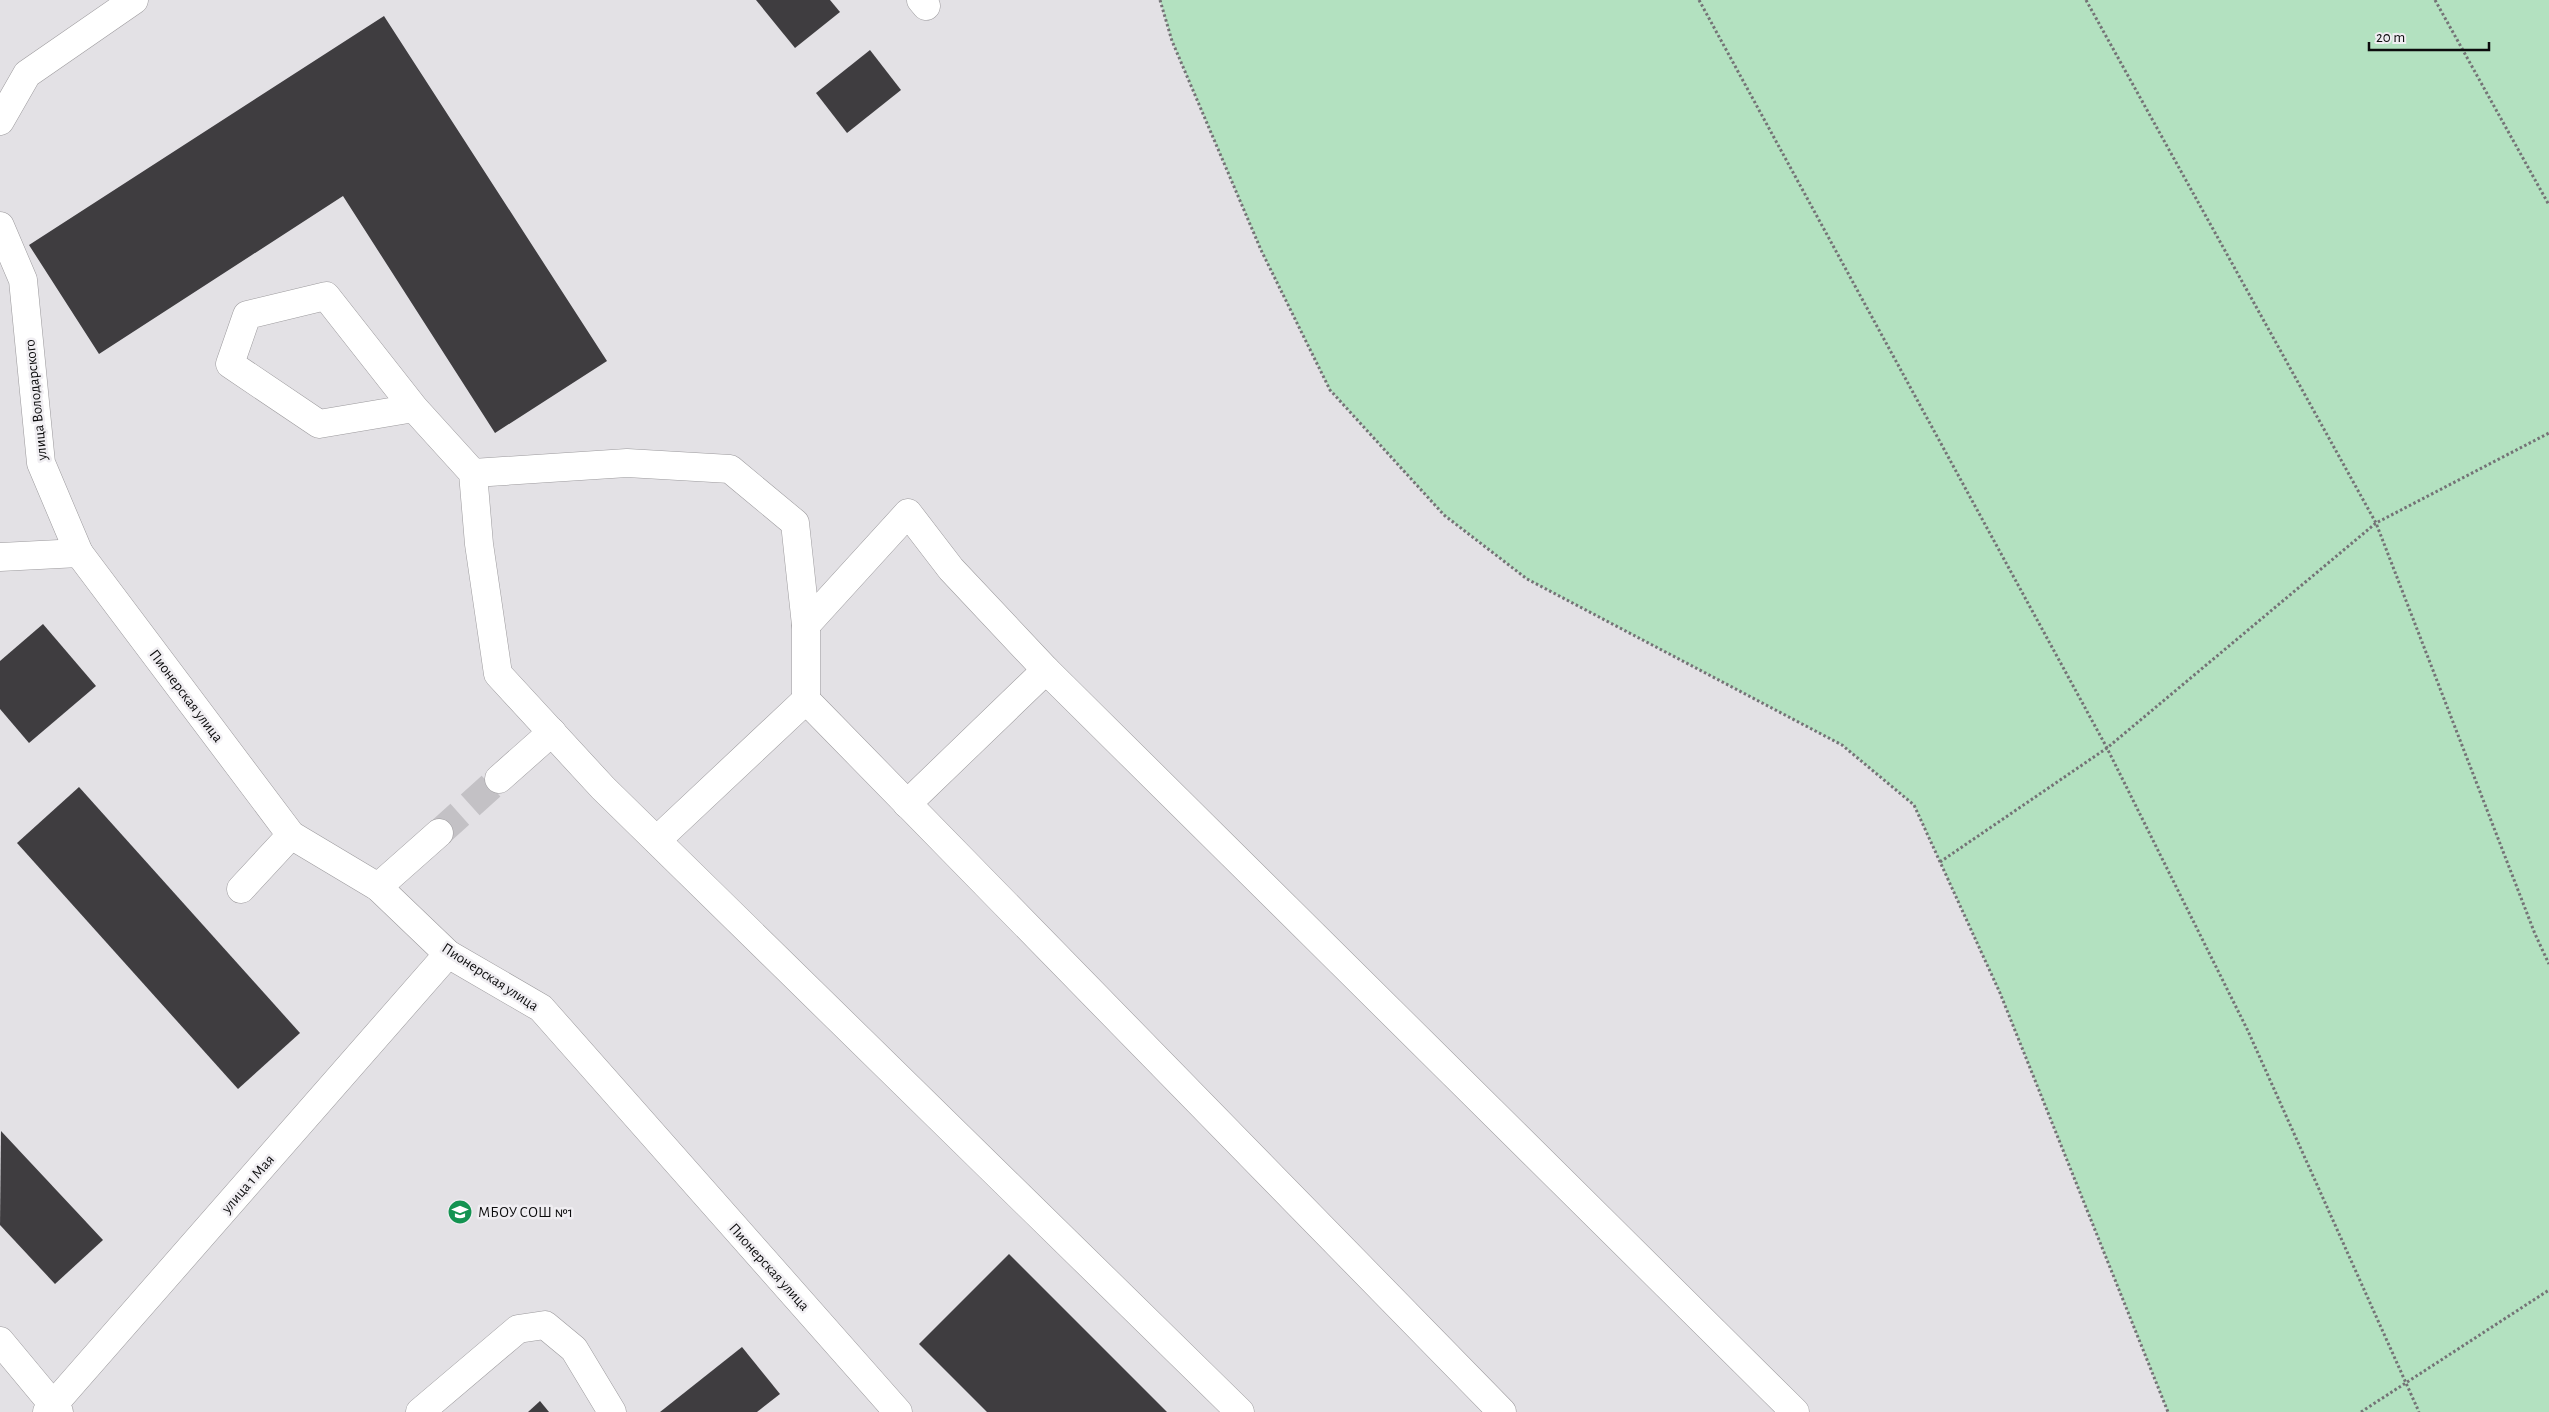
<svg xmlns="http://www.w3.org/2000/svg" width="2549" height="1412" viewBox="0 0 2549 1412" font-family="'Alegreya Sans',sans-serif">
	<rect width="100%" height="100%" fill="#e3e1e5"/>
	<!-- green -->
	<polygon fill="#b3e1c0" points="1160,0 2549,0 2549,1412 2168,1412 2000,993 1914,805 1842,745 1527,579 1444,515 1330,390 1261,250 1172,41"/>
	<!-- building -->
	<g fill="#3f3d40">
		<polygon points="756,0 830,0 840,12 795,48"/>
		<polygon points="384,16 607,361 495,433 343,196 99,354 29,245"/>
		<polygon points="870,50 901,90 847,133 816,93"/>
		<polygon points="43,624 96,686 29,743 0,709 0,661"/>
		<polygon points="79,787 300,1033 238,1089 17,843"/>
		<polygon points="1,1131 103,1240 55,1284 0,1225"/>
		<polygon points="1009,1254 1167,1412 987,1412 919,1344"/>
		<polygon points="742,1347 780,1394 757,1412 660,1412"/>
		<polygon points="540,1401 549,1412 528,1412"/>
	</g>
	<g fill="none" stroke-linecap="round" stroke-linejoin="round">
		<!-- minor-tunnel -->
		<polyline stroke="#c3c1c5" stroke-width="28" stroke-dasharray="28 14" stroke-linecap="butt" points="439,833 499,779"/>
		<defs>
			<g id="minor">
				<polyline points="921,0 926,6"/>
				<polyline points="0,121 27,74 134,0"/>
				<polyline points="0,226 23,280 41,463 79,553 291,835 378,887 448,954 541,1008 898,1412"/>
				<polyline points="414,408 319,424 230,364 247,315 326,296 414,408 473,473 479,544 498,674 603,788 1240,1412"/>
				<polyline points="473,473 627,463 730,469 795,523 806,625 806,700"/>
				<polyline points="0,557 79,553"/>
				<polyline points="806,625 908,513 951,569 1046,670"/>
				<polyline points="499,779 552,732"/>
				<polyline points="907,804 1046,670 1795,1412"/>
				<polyline points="657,840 806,700 1502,1412"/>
				<polyline points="378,887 439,833"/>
				<polyline points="241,889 291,835"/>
				<polyline points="0,1341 59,1412"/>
				<polyline points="47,1412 448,954"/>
				<polyline points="420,1412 518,1329 545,1325 574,1349 612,1412"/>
			</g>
		</defs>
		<!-- minor casing -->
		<use href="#minor" stroke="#9c9a9d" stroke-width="29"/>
		<!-- path -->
		<g stroke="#747376" stroke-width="3" stroke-dasharray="2.5 2.5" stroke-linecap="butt">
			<polyline points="1160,0 1172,41 1261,250 1330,390 1444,515 1527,579 1842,745 1914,805 2000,993 2168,1412"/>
			<polyline points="1699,0 2107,748 2248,1031 2419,1412"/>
			<polyline points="2086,0 2376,523 2535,934 2549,964"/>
			<polyline points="2435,0 2549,205"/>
			<polyline points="1940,862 2107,748 2376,523 2549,433"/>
			<polyline points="2361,1412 2549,1290"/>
		</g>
		<!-- minor -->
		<use href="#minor" stroke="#fff" stroke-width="28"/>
	</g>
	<!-- icons -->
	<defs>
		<symbol id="school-disc" viewBox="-11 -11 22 22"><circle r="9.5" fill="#149351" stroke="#f0eef2"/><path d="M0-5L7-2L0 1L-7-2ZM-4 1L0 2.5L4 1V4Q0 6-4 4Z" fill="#fff"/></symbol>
	</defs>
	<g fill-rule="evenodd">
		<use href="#school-disc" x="446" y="1198" width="28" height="28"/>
	</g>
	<g text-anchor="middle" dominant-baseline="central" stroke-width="5" stroke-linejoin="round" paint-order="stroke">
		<!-- street labels -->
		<g font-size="15" fill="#0c0c0d" stroke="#f0eef2">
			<text transform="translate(36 400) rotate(-96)">улица Володарского</text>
			<text transform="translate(186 696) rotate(53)">Пионерская улица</text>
			<text transform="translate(490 977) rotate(33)">Пионерская улица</text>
			<text transform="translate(248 1184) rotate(-49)">улица 1 Мая</text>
			<text transform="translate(769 1267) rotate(48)">Пионерская улица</text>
		</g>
		<!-- poi labels -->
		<g font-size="15" fill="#0c0c0d" stroke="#f0eef2" text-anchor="start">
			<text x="478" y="1212">МБОУ СОШ №1</text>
		</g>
	</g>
	<!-- scale -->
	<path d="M2369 42v8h120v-8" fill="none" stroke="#0c0c0d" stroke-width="2.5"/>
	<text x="2376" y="42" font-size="15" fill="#0c0c0d" stroke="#f0eef2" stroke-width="4" paint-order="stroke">20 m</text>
</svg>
